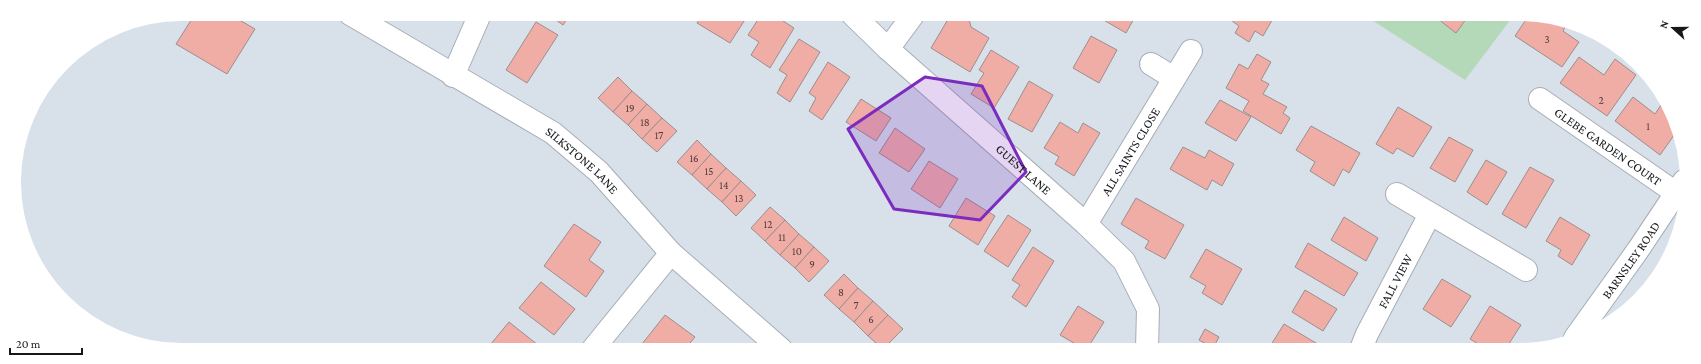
<svg xmlns="http://www.w3.org/2000/svg" width="1701" height="364" viewBox="0 0 1701 364" font-family="'Crimson Pro',serif">
	<rect width="100%" height="100%" fill="#d8e0ea"/>
	<!-- green -->
	<polygon fill="#b4d9b8" points="1364,15 1514,15 1465,80"/>
	<!-- building -->
	<g fill="#f0ada5" stroke="#9c8e8d">
		<polygon points="195,14 229,14 255,29 227,74 176,44"/>
		<polygon points="548,14 570,14 563,25"/>
		<polygon points="703,15 748,15 730,43 697,23"/>
		<polygon points="755,15 782,15 780,19 794,28 770,68 751,55 759,42 748,35 759,18"/>
		<polygon points="938,15 968,15 971,27 989,38 970,72 931,48 947,21"/>
		<polygon points="1095,15 1136,15 1126,33"/>
		<polygon points="1224,15 1275,15 1263,36 1255,31 1249,42 1235,33 1239,26"/>
		<polygon points="1433,15 1469,15 1456,33"/>
		<polygon points="1529,15 1541,15 1563,23 1566,25 1563,31 1579,42 1562,67 1515,36"/>
		<polygon points="536,22 558,35 527,83 506,70"/>
		<polygon points="1091,36 1117,50 1099,83 1073,68"/>
		<polygon points="799,39 820,52 790,102 777,93 787,75 779,70"/>
		<polygon points="991,50 1019,67 994,108 971,94 984,73 979,70"/>
		<polygon points="1257,54 1271,62 1261,80 1269,84 1263,94 1287,107 1283,113 1290,118 1281,134 1243,111 1249,101 1226,88 1239,64 1248,69"/>
		<polygon points="1579,57 1604,75 1615,59 1636,75 1607,116 1560,83"/>
		<polygon points="828,62 850,77 822,120 809,111 816,98 809,93"/>
		<polygon points="618,77 632,91 613,112 598,98"/>
		<polygon points="1029,81 1053,95 1032,132 1008,119"/>
		<polygon points="632,91 647,104 628,125 613,112"/>
		<polygon points="1633,97 1655,114 1663,102 1677,131 1660,155 1615,121"/>
		<polygon points="861,99 891,118 876,141 846,122"/>
		<polygon points="1220,100 1251,117 1236,141 1205,123"/>
		<polygon points="647,104 662,118 642,139 628,125"/>
		<polygon points="1398,107 1432,127 1413,157 1397,148 1393,154 1376,144"/>
		<polygon points="662,118 677,131 657,152 642,139"/>
		<polygon points="1060,122 1078,133 1083,123 1100,133 1074,176 1055,164 1059,157 1044,148"/>
		<polygon points="1311,126 1360,153 1349,173 1343,169 1334,186 1310,171 1315,162 1296,150"/>
		<polygon points="895,128 925,149 909,172 879,153"/>
		<polygon points="1449,137 1473,150 1455,182 1430,168"/>
		<polygon points="697,140 711,154 692,175 677,162"/>
		<polygon points="1183,147 1205,158 1209,150 1234,164 1222,186 1212,180 1207,190 1170,169"/>
		<polygon points="711,154 726,168 707,189 692,175"/>
		<polygon points="1486,160 1507,172 1487,205 1467,192"/>
		<polygon points="929,161 958,179 940,208 911,189"/>
		<polygon points="1530,167 1554,180 1526,228 1502,214"/>
		<polygon points="726,168 741,181 722,202 707,189"/>
		<polygon points="741,181 756,195 736,216 722,202"/>
		<polygon points="966,198 995,216 978,245 949,226"/>
		<polygon points="1136,198 1184,225 1165,259 1145,248 1149,241 1121,224"/>
		<polygon points="770,207 785,220 765,241 751,228"/>
		<polygon points="1008,215 1031,230 1008,267 984,251"/>
		<polygon points="1344,217 1378,238 1366,261 1331,240"/>
		<polygon points="1560,217 1590,235 1572,265 1558,256 1561,250 1546,241"/>
		<polygon points="785,220 799,234 780,255 765,241"/>
		<polygon points="574,224 601,242 589,260 604,271 586,297 544,266"/>
		<polygon points="799,234 814,247 795,268 780,255"/>
		<polygon points="1308,243 1358,273 1344,296 1295,267"/>
		<polygon points="814,247 829,261 809,282 795,268"/>
		<polygon points="1033,247 1054,261 1026,307 1012,297 1020,285 1012,280"/>
		<polygon points="1206,249 1242,269 1222,305 1202,293 1206,286 1190,277"/>
		<polygon points="844,274 858,288 839,309 824,295"/>
		<polygon points="1442,279 1471,296 1451,327 1423,309"/>
		<polygon points="541,282 575,309 554,335 519,308"/>
		<polygon points="858,288 873,301 854,322 839,309"/>
		<polygon points="1305,290 1337,309 1323,331 1292,312"/>
		<polygon points="873,301 888,315 868,336 854,322"/>
		<polygon points="1078,306 1104,322 1087,349 1084,349 1060,335"/>
		<polygon points="1490,306 1521,325 1505,350 1488,350 1470,339"/>
		<polygon points="665,315 695,337 685,349 638,349"/>
		<polygon points="888,315 903,329 883,349 868,336"/>
		<polygon points="509,322 543,349 495,349 490,345"/>
		<polygon points="1284,324 1326,349 1269,348"/>
		<polygon points="1205,329 1219,337 1213,348 1199,340"/>
		<polygon points="914,343 920,349 908,349"/>
		<polygon points="1059,345 1067,349 1056,349"/>
	</g>
	<g fill="none" stroke-linecap="round" stroke-linejoin="round">
		<defs>
			<g id="minor">
				<path id="s1" d="M853 15 888 49 1086 224 1124 261 1148 309 1147 349"/>
				<polyline points="888,49 913,15"/>
				<polyline points="1151,64 1174,78"/>
				<polyline points="453,76 480,14"/>
				<path id="s2" d="M1540 99 1676 193"/>
				<polyline points="1397,194 1526,270"/>
				<path id="s3" d="M1086 224 1191 51"/>
				<polyline points="593,349 671,253"/>
				<path id="s4" d="M1361 349 1367 334 1430 214"/>
			</g>
			<g id="tertiary">
				<path id="s5" d="M350 14 553 133 599 172 671 253 781 349"/>
				<path id="s6" d="M1575 338 1638 250 1684 181"/>
			</g>
		</defs>
		<!-- minor casing -->
		<use href="#minor" stroke="#a6adb7" stroke-width="24"/>
		<!-- tertiary casing -->
		<use href="#tertiary" stroke="#a6adb7" stroke-width="24"/>
		<!-- minor -->
		<use href="#minor" stroke="#fff" stroke-width="22"/>
		<!-- tertiary -->
		<use href="#tertiary" stroke="#fff" stroke-width="22"/>
	</g>
	<!-- marked area -->
	<path fill="#7b2cbf" fill-opacity="0.2" stroke="#7b2cbf" stroke-width="3" stroke-linejoin="round" d="M925 77 982 86 1026 172 980 220 894 209 848 129Z"/>
	<g text-anchor="middle" dominant-baseline="central" stroke-width="3" stroke-linejoin="round" paint-order="stroke">
		<!-- number labels -->
		<g font-size="11" fill="#4c3d3e">
			<text x="1547" y="39">3</text>
			<text x="1601" y="100">2</text>
			<text x="630" y="108">19</text>
			<text x="645" y="122">18</text>
			<text x="1648" y="126">1</text>
			<text x="659" y="135">17</text>
			<text x="694" y="158">16</text>
			<text x="709" y="171">15</text>
			<text x="724" y="185">14</text>
			<text x="739" y="198">13</text>
			<text x="768" y="224">12</text>
			<text x="782" y="237">11</text>
			<text x="797" y="251">10</text>
			<text x="812" y="264">9</text>
			<text x="841" y="292">8</text>
			<text x="856" y="305">7</text>
			<text x="871" y="319">6</text>
		</g>
		<!-- street labels -->
		<g font-size="13" fill="#15181b" stroke="#fff">
			<text stroke="none"><textPath href="#s2" startOffset="83">GLEBE GARDEN COURT</textPath></text>
			<text stroke="none"><textPath href="#s3" startOffset="85">ALL SAINTS CLOSE</textPath></text>
			<text stroke="none"><textPath href="#s5" startOffset="275">SILKSTONE LANE</textPath></text>
			<text stroke="none"><textPath href="#s1" startOffset="230">GUEST LANE</textPath></text>
			<text stroke="none"><textPath href="#s6" startOffset="96">BARNSLEY ROAD</textPath></text>
			<text stroke="none"><textPath href="#s4" startOffset="76">FALL VIEW</textPath></text>
		</g>
	</g>
	<!-- crop -->
	<path d="M0 0H1701V364H0ZM182 21H1519A161 161 0 0 1 1680 182V182A161 161 0 0 1 1519 343H182A161 161 0 0 1 21 182V182A161 161 0 0 1 182 21Z" fill="#fff" fill-rule="evenodd"/>
	<!-- north arrow -->
	<g transform="translate(1673 28) rotate(291)" stroke="#ffffff" stroke-width="3" paint-order="stroke">
	<path d="M0-3L7 15L0 10L-7 15Z" fill="#15181b"/>
	<text y="-6" font-size="11" font-weight="bold" text-anchor="middle" fill="#15181b">N</text>
	</g>
	<!-- scale -->
	<path d="M10 348v6h72v-6" fill="none" stroke="#15181b" stroke-width="2"/>
	<text x="16" y="348" font-size="12" fill="#15181b" stroke="#ffffff" stroke-width="3" paint-order="stroke">20 m</text>
</svg>
